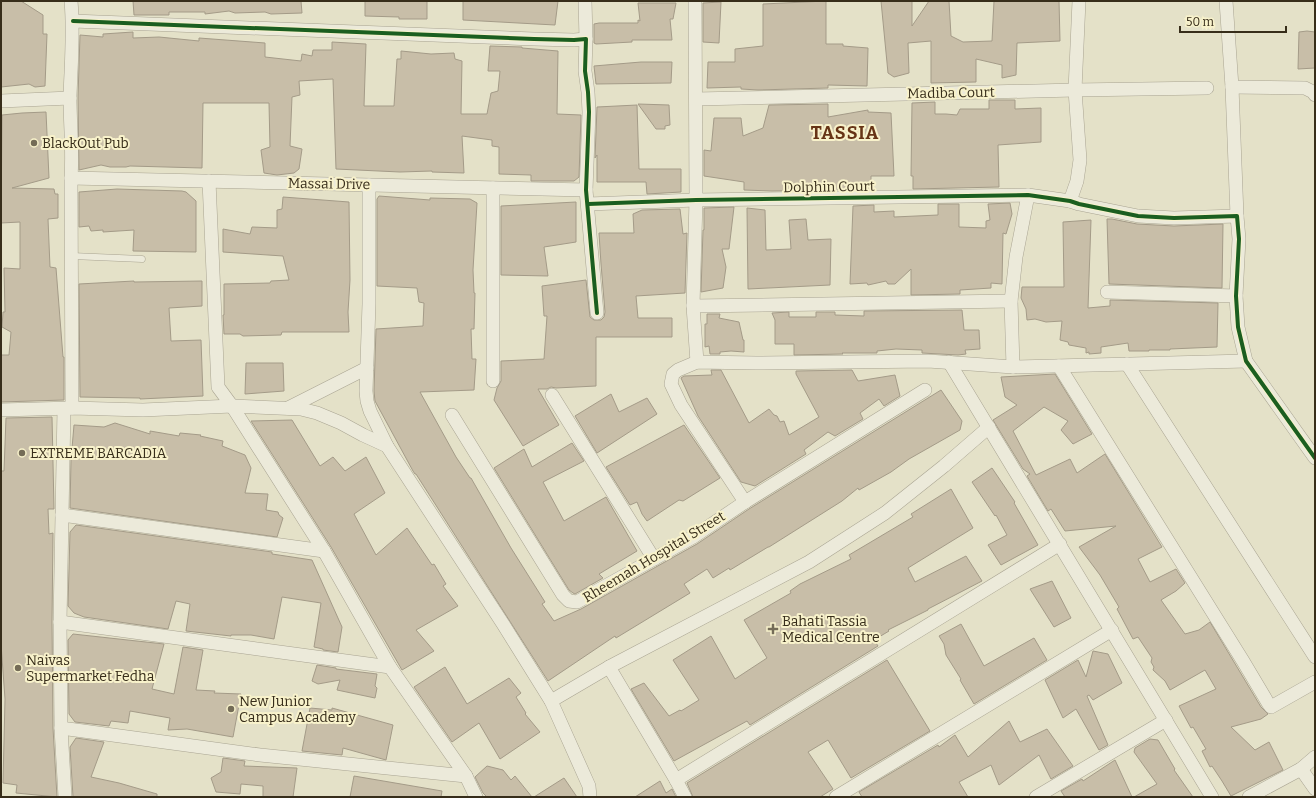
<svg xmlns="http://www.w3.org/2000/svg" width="1316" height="798" viewBox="0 0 1316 798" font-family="Bitter,serif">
	<rect width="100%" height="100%" fill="#e4e1c8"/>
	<!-- building -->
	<g fill="#c8bea8" stroke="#a49b88">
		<polygon points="1,1 21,1 43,15 43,34 47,34 45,86 35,87 29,84 1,87"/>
		<polygon points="133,1 301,1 302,13 271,14 265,12 235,13 229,11 205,14 205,12 169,12 169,15 134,15"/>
		<polygon points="365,1 427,1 427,19 399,19 399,17 365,16"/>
		<polygon points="463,1 558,1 555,25 463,20"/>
		<polygon points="826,1 826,44 843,44 843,46 868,48 867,86 828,85 828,88 758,90 741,89 741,87 707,88 708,62 735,62 735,49 763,46 763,4"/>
		<polygon points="881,1 912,1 912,26 929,1 949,1 951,36 963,42 992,41 994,1 1059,1 1060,41 1017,43 1016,75 1002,78 1002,65 976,59 976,82 931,83 931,41 908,43 909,73 894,77 888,73"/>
		<polygon points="721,2 719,43 703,42 703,3"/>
		<polygon points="638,3 676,3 673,19 670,19 672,40 632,40 632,42 596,44 594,43 594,24 599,23 638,23 638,20 640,21"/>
		<polygon points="1307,31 1315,32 1315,68 1298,69 1299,32"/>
		<polygon points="133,32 133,38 159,37 199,41 199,38 265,43 265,57 301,61 302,54 312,56 313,50 332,50 332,42 366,44 364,106 394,106 397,59 401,59 401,51 431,54 454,53 455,59 462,61 461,114 487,114 491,93 498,91 500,71 488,71 490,46 522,47 522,48 558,51 557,114 581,115 579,177 574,181 531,181 531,175 499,174 499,147 492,146 492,140 462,136 464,173 432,172 432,171 400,172 336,169 333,79 299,81 300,95 292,97 290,146 302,149 299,169 294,173 277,175 264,173 261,150 270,147 269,103 203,103 202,168 130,166 126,167 110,167 101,165 79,170 78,97 80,35 103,37 103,34"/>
		<polygon points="641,62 672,62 671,83 596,84 594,66"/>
		<polygon points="989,100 1015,100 1015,109 1041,108 1041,142 998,145 999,187 913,189 913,176 911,176 912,103 935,102 935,114 946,114 957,115 960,109 989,109"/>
		<polygon points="638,104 669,105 670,125 665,126 665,129 656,129"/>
		<polygon points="828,104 828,117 868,110 868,112 891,113 894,176 871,176 871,189 772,191 744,190 744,182 704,176 704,150 711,151 714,118 741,118 743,136 763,128 769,105"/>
		<polygon points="637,105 639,169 681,169 681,192 647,194 646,182 597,182 597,155 595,158 597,107"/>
		<polygon points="46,112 49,178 12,188 54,189 55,194 58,194 58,218 48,219 50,267 56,268 63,357 64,357 64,400 1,402 1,355 9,355 11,332 2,327 3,312 5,312 4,268 20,269 20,222 1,223 2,115 22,113"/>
		<polygon points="117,189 182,191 186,192 196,201 196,252 133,251 134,230 103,232 103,230 91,231 89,226 79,227 79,192"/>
		<polygon points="379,196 430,200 430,198 470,199 477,203 473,270 474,293 475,293 474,329 471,329 472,359 476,359 474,390 420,392 456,457 470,478 471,478 511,548 545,602 542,604 554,621 581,609 697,544 749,509 941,390 962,421 960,430 909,459 891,472 859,490 858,488 842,501 769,547 768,547 730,570 729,568 713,578 707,569 684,584 690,593 616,638 615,636 548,681 416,474 415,474 413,471 375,401 374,391 376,329 423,326 424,303 419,302 417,288 377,286 377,199"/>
		<polygon points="283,197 349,202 350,280 348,312 349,332 282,332 281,335 243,336 240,334 224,334 223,315 224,315 224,284 270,283 271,281 289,280 283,256 223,252 223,229 250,234 252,227 277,228 277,210 282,209"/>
		<polygon points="576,202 576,242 544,247 548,276 501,275 501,206"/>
		<polygon points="1010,203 1012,214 1006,234 1003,233 1002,284 991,283 991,288 960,290 960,294 911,295 911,269 895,284 888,284 886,281 868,285 867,283 850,284 853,206 874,205 874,212 894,211 894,217 938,215 938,204 959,204 959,227 986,228 986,221 990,220 988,204"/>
		<polygon points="734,207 729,249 722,249 726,267 723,288 701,292 703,230 704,230 704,208"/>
		<polygon points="747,208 765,210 766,250 791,249 789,220 806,219 808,240 831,239 830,285 748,289"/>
		<polygon points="680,209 683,234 687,233 685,293 636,296 638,318 672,318 672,337 596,337 596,386 556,388 551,387 547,389 538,389 559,425 523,446 494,400 497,388 501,381 501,361 544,359 547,316 544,316 542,286 586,280 590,317 594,320 601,320 604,317 605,312 601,264 599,233 634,233 633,214 642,210"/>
		<polygon points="1107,219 1112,219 1137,224 1174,226 1223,224 1222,288 1109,284"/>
		<polygon points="1091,220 1088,308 1110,306 1110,300 1218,303 1217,347 1170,349 1170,350 1149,350 1149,351 1129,351 1128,343 1101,347 1101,353 1089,354 1089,352 1086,353 1086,348 1069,345 1068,342 1060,340 1062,321 1046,322 1035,319 1027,320 1026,309 1021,298 1022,287 1064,287 1063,222"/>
		<polygon points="134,281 134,282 202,281 202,306 169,308 171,341 201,340 203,396 140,399 140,398 80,397 79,284"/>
		<polygon points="962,310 964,330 979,330 980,349 965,350 966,354 958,355 922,353 922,350 896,349 877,351 877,353 842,353 843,354 794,355 794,344 775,344 775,320 772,313 789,312 789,317 816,317 816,312 835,312 835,315 864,316 864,311"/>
		<polygon points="707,314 720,314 719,318 739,322 743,340 744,340 744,352 731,351 720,352 720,354 710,354 709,346 705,347 705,324 707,324"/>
		<polygon points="246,363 283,363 284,391 245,394"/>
		<polygon points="711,370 721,370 749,423 769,409 774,415 777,416 780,422 784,421 789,435 819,417 796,374 796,371 852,370 858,381 895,375 900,396 884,406 879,399 860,413 863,419 835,436 828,432 804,450 806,454 755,486 741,482 698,416 681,378 684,376 712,375"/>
		<polygon points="1055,374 1092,434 1073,444 1061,430 1068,421 1044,407 1013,431 1036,475 1070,459 1077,473 1105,454 1162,547 1138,559 1150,582 1176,569 1185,583 1176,591 1161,600 1185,634 1199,630 1210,622 1261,707 1268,714 1261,719 1231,727 1255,750 1269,742 1283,770 1231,796 1222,781 1212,766 1210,767 1202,751 1206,749 1193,727 1191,728 1179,706 1216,689 1205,670 1170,690 1165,681 1153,670 1154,667 1151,662 1152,658 1138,637 1133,639 1117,609 1119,607 1100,575 1079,547 1116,526 1065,531 1051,509 1048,511 1027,476 1030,474 1023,469 993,420 1017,405 1005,397 1001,377"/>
		<polygon points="611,394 619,412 647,398 657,414 597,453 575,416"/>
		<polygon points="52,417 54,509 48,509 49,534 53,533 52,622 53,728 57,797 16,793 17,785 3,783 5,699 1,644 1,471 4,471 6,418"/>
		<polygon points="292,420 320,466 333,457 345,471 366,457 385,493 354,514 376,555 407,528 432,565 434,564 446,584 443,586 458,606 416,630 434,651 402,670 331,547 251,421"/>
		<polygon points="115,423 150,434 150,431 179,436 180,433 201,435 200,436 223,441 222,446 245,455 251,468 245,493 268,494 266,510 278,512 279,515 283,518 277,537 70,508 71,460 74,425 104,427"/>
		<polygon points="684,425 720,478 683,501 679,500 647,521 642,514 637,502 630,505 606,467"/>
		<polygon points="572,443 584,461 543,482 564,521 606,497 637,551 599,574 603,578 575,594 573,593 569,590 494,468 524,449 532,467"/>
		<polygon points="992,468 1015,502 1014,503 1038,545 1001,565 988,545 1007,535 996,515 995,516 972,482"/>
		<polygon points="951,489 973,528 908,568 915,582 966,556 982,581 928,609 928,610 888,630 889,631 874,640 878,646 750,725 747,721 674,761 631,689 644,683 669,716 680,710 681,711 699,700 673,660 711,636 735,679 767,658 744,620 791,593 790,591 800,584 851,559 849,555 913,517 911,514"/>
		<polygon points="76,525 272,552 272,554 312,560 342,627 338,652 323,650 323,649 314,647 321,603 282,597 274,639 251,635 231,635 231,636 186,631 190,604 176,601 168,629 84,617 74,613 68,606 70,532"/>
		<polygon points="1052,581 1071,618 1054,627 1030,589"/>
		<polygon points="961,624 984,666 1034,638 1047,660 974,704 960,680 961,679 946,655 944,644 939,636"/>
		<polygon points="73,634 164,644 152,689 174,694 183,647 203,650 196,690 215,691 214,693 241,694 233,737 187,729 168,730 170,718 130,711 128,723 111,721 109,726 75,722 69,714 68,640"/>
		<polygon points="1093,651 1108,654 1122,683 1093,700 1089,695 1087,696 1108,745 1099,750 1076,709 1063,718 1045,680 1078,660 1086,677"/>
		<polygon points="887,660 930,731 851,778 828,740 808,752 833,789 820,797 693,797 687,783"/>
		<polygon points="317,665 336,668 336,669 377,674 375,686 377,688 375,698 337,690 340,680 318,684 312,681"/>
		<polygon points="445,667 467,704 509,678 521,693 516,697 526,713 525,714 540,732 500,759 479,723 452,742 414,687"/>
		<polygon points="310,708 332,710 332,708 393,725 386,760 343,748 342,755 302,751"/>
		<polygon points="1009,721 1020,742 1047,729 1073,766 1051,779 1039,755 999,785 991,765 959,782 968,797 862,797 859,792 938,745 939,747 955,735 968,757"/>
		<polygon points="76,738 104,742 91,777 119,783 157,794 157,797 73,797 70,747"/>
		<polygon points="1150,739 1158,740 1175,769 1174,770 1193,797 1134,797 1157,784 1134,752 1135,748"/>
		<polygon points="223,758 245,761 244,766 297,768 293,797 263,797 263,786 241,784 240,794 216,792 211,778 221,772"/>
		<polygon points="1115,760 1132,797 1065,797 1061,791 1082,779 1083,781"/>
		<polygon points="487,766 503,770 511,780 515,776 532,797 487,797 483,793 475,777"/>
		<polygon points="354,776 442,791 441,797 350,797"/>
		<polygon points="564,778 577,797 534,797"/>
		<polygon points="660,781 666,793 672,789 676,797 635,797"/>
	</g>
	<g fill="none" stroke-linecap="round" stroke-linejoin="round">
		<defs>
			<polyline id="service" points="72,256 142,259"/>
			<g id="minor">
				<path d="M71 1C74 33 71 65 70 97 70 125 73 150 71 178L72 408"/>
				<polyline points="585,1 586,39"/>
				<polyline points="695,1 696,200 693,306 697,362"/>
				<polyline points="1226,1 1232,87 1305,88 1313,92 1315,95"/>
				<polyline points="73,21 534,39 574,40 586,39 585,71 588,92 589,112 586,190 597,313"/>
				<polyline points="1232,87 1237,216"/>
				<polyline points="696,99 1075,90 1207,88"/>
				<polyline points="1,101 70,98"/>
				<polyline points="71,178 586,190"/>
				<polyline points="209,181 218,387 232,406 324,551 390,667 466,776 476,797"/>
				<polyline points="369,185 369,304 366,391 367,401 370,411 387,446 503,624 551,701 589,786 590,797"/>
				<polyline points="493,188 493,381"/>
				<polyline points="1070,201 1077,181 1080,160 1075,90 1079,1"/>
				<polyline points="588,204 696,200 1028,195 1070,201 1079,204 1138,216 1174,218 1237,216 1239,239 1236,296 1238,327 1246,361 1315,458"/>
				<polyline points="1107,292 1236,296"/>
				<polyline points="693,306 1011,301"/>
				<polyline points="949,362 1212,797"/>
				<polyline points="1127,364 1315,657"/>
				<polyline points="1059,366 1243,661 1268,703 1271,707 1315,682"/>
				<polyline points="1013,367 1011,301 1016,257 1028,195"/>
				<polyline points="552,395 654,559"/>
				<polyline points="288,408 367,368"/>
				<polyline points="64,409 60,622 61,728 260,755 466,776"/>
				<polyline points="1,410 72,408 143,410 232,406 301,409 317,413 341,423 363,435 387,446"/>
				<polyline points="452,415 563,595 569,601 577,602 693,537 745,502 925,390"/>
				<polyline points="745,502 681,405 671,384 673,374 678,370 697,362 756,363 928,361 1013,367 1246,361"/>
				<polyline points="62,515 324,551"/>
				<polyline points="60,622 390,667"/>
				<polyline points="609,667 676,780 685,797"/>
				<polyline points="551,701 609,667 809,562 885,513 944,466 989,427"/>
				<polyline points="61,728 65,797"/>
				<polyline points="1301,769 1315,789"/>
				<polyline points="676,780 1060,544"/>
				<polyline points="836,797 1112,630"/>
				<polyline points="1036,797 1166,720"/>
				<polyline points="1249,797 1301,769 1315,757"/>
			</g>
		</defs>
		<!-- service casing -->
		<use href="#service" stroke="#a9a492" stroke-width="7"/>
		<!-- minor casing -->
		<use href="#minor" stroke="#a9a492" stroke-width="14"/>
		<!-- service -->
		<use href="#service" stroke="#eceada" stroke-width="6"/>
		<!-- minor -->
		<use href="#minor" stroke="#eceada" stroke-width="13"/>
		<defs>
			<g id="cycleway">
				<polyline points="73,21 534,39 574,40 586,39 585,71 588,92 589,112 586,190 597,313"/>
				<polyline points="588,204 696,200 1028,195 1070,201 1079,204 1138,216 1174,218 1237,216 1239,239 1236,296 1238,327 1246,361 1315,458"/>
			</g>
		</defs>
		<!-- cycleway casing -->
		<use href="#cycleway" stroke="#f8f2cb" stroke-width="6"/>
		<!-- cycleway -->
		<use href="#cycleway" stroke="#1b5e20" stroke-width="4"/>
	</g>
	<!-- markers -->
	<g fill="#746c57" stroke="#f8f2cb" stroke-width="1.5">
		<circle cx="34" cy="143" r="4"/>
		<circle cx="22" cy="453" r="4"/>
		<path d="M771 623h4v4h4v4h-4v4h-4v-4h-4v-4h4z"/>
		<circle cx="18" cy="668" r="4"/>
		<circle cx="231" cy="709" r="4"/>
	</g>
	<g text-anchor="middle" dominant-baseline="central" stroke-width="4" stroke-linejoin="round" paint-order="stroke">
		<!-- street labels -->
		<g font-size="14" fill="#372d1a" stroke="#f8f2cb">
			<text transform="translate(951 93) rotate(-1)">Madiba Court</text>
			<text transform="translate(329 184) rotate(1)">Massai Drive</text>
			<text transform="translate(829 187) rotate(-1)">Dolphin Court</text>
			<text transform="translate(654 557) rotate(-31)">Rheemah Hospital Street</text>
		</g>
		<!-- poi labels -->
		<g font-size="14" fill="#372d1a" stroke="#f8f2cb" text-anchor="start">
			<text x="42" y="143">BlackOut Pub</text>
			<text x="30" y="453">EXTREME BARCADIA</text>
			<text x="782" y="621">Bahati Tassia<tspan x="782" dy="16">Medical Centre</tspan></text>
			<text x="26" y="660">Naivas<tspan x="26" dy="16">Supermarket Fedha</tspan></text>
			<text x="239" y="701">New Junior<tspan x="239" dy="16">Campus Academy</tspan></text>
		</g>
		<!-- district labels -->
		<g font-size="18" font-weight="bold" letter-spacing="1" fill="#673416" stroke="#f8f2cb">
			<text x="845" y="133">TASSIA</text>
		</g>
	</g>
	<!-- border -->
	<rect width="1316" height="798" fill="none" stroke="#372d1a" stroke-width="4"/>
	<!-- scale -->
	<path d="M1180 26v6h106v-6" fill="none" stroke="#372d1a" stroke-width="2"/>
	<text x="1186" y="26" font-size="12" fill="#372d1a" stroke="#f8f2cb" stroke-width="3" paint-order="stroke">50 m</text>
</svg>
